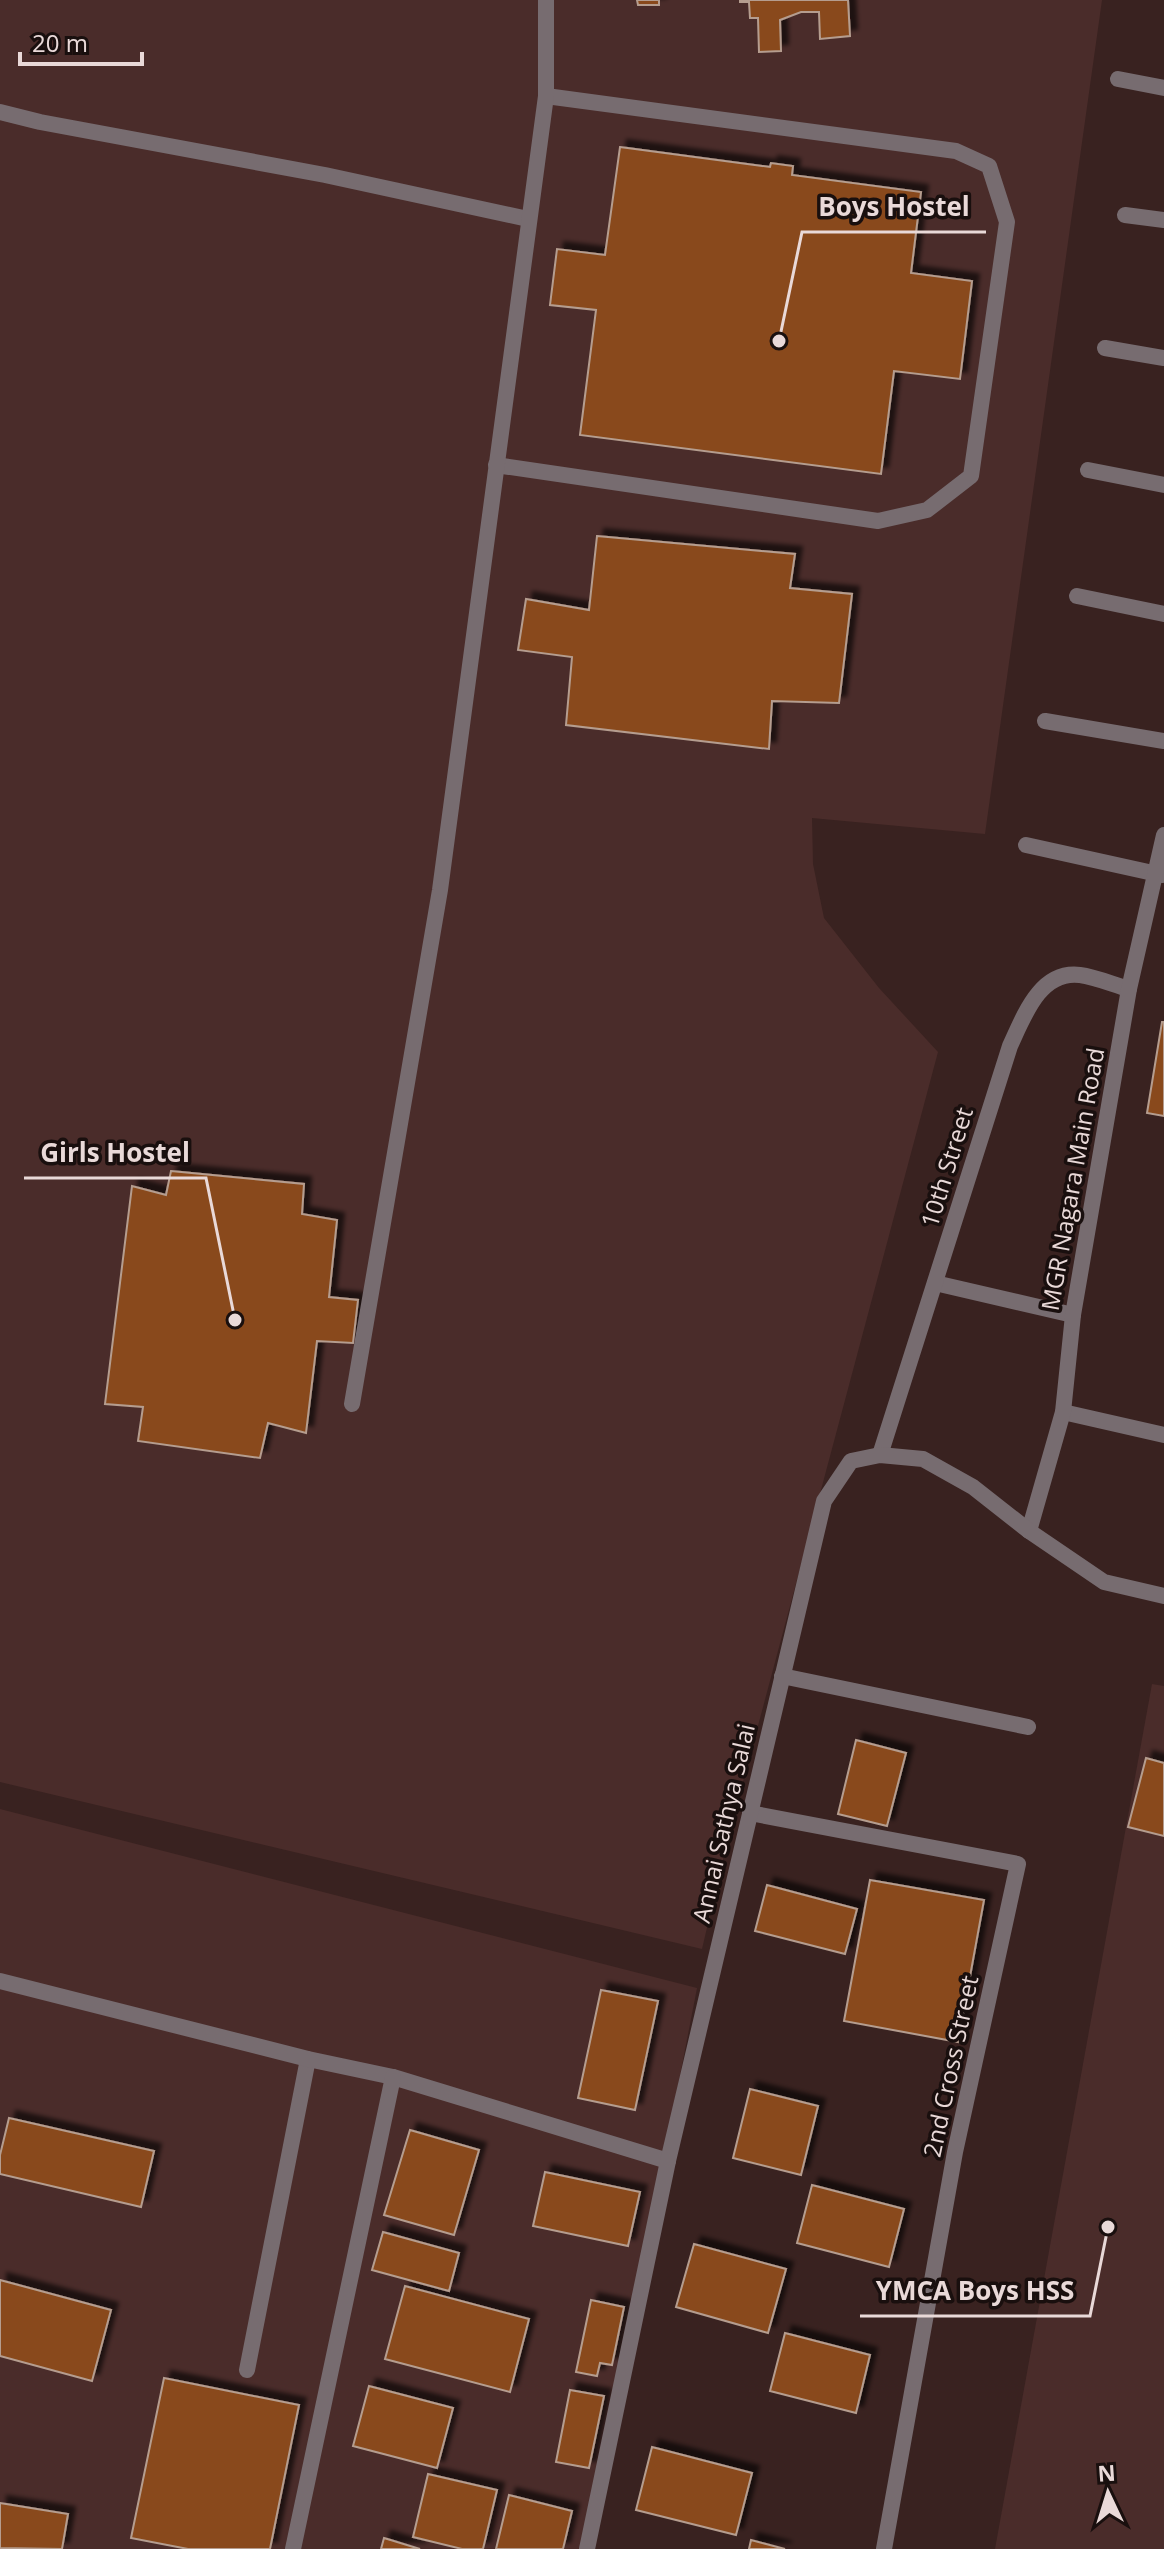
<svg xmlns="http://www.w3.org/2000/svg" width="1164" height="2549" viewBox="0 0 1164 2549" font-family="'Open Sans',sans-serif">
	<defs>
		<filter id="shadow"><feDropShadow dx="7" dy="-7" stdDeviation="2" flood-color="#0009"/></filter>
	</defs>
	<rect width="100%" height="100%" fill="#392220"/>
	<!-- built -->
	<g fill="#4a2c2a">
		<polygon points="0,0 1102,0 985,834 812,818 813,864 824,918 879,988 938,1052 728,1838 702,1949 0,1782"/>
		<polygon points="1152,1684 1164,1686 1164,2549 995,2549"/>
		<polygon points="0,1809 697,1988 588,2549 0,2549"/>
	</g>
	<!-- building -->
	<g fill="#894a1b" stroke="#b59d8f" stroke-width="2" filter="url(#shadow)">
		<polygon points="637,0 659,0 659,5 638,5"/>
		<polygon points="740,0 848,0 850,36 820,39 819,12 801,12 780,20 781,51 759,52 758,18 750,18 749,2 740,2"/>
		<polygon points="620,147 770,167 771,163 793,166 792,175 921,192 911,273 972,281 960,379 894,371 881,474 580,435 596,310 550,305 557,249 605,255"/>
		<polygon points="597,536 795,554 790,588 852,594 839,703 772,701 769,749 566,725 572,657 518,650 526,599 589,610"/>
		<polygon points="1162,1022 1164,1022 1164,1116 1147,1113"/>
		<polygon points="171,1171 304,1184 302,1214 337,1220 329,1297 358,1300 353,1343 317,1341 306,1433 268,1423 260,1458 138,1441 143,1407 105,1404 132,1186 166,1195"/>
		<polygon points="856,1740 906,1753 887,1826 838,1814"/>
		<polygon points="1146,1758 1164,1763 1164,1836 1128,1827"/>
		<polygon points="870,1880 984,1900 958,2042 844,2021"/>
		<polygon points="767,1885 857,1909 845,1954 755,1931"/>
		<polygon points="601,1990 658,2001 635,2110 578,2098"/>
		<polygon points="750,2089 818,2106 801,2175 733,2158"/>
		<polygon points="9,2118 154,2151 141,2207 0,2174 0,2155"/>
		<polygon points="410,2130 479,2150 454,2235 384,2215"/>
		<polygon points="545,2172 640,2192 628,2246 533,2226"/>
		<polygon points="812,2185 904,2209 889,2267 797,2243"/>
		<polygon points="383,2232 459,2253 449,2291 372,2270"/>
		<polygon points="694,2244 786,2269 768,2333 676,2307"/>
		<polygon points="0,2280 111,2310 92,2381 0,2356"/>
		<polygon points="405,2286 529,2319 510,2392 385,2359"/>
		<polygon points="591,2300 624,2307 612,2365 600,2363 597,2376 576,2372"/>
		<polygon points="785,2333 870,2355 856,2413 770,2391"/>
		<polygon points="164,2378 299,2405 270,2549 188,2549 131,2538"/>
		<polygon points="369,2386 453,2408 437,2468 353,2446"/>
		<polygon points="570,2390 604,2396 589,2468 556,2462"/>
		<polygon points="652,2447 752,2473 736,2535 636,2510"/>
		<polygon points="428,2474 497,2490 483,2549 462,2549 413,2537"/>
		<polygon points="509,2495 572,2511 563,2549 496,2549"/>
		<polygon points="0,2503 68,2514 62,2549 0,2548"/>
		<polygon points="384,2538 420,2549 381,2549"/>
		<polygon points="751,2540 785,2549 749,2549"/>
	</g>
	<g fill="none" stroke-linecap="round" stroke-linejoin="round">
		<!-- service -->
		<g stroke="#776c70" stroke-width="16">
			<polyline points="0,112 40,122 325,175 528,219"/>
			<polyline points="496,465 878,521 927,510 971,476 1007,222 989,166 956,151 546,96"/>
			<polyline points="352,1404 440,890 546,96 546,0"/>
			<polyline points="247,2370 308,2059"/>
		</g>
		<!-- minor -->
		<g stroke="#776c70" stroke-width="16">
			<polyline points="1118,79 1164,88"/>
			<polyline points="1125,215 1164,220"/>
			<polyline points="1105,348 1164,358"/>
			<polyline points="1088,470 1164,485"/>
			<polyline points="1077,596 1164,614"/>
			<polyline points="1045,721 1164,741"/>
			<polyline points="1026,845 1162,875"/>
			<polyline points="935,1283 1073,1315"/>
			<polyline points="1063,1412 1164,1435"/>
			<path d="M880 1455 1010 1046C1024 1016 1040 970 1080 975 1096 977 1114 985 1129 989"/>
			<polyline points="1029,1531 1063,1412 1073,1315 1129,989 1164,835"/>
			<polyline points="782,1676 1028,1727"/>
			<polyline points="750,1813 1018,1864 955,2152 884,2549"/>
			<polyline points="0,1981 308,2059 393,2077 668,2161"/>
			<polyline points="293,2549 393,2077"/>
			<polyline points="587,2549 668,2161 824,1501 851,1461 880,1455 923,1459 973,1487 1029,1531 1104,1582 1164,1596"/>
		</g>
	</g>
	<g text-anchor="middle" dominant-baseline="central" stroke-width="7" stroke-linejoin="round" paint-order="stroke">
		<!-- street labels -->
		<g font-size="24" fill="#e9d9d8" stroke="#190f0e">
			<text transform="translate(946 1167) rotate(-73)">10th Street</text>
			<text transform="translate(1072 1179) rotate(-80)">MGR Nagara Main Road</text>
			<text transform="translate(723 1823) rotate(-77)">Annai Sathya Salai</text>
			<text transform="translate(950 2066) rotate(-78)">2nd Cross Street</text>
		</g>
	</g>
	<!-- callouts -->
	<path fill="none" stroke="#e9d9d8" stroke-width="3" d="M779 341L802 232H986M235 1320L206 1178H24M1108 2227L1090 2316H860"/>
	<g fill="#e9d9d8" stroke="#190f0e" stroke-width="3">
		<circle cx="779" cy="341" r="8"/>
		<circle cx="235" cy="1320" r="8"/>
		<circle cx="1108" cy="2227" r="8"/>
	</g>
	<g font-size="26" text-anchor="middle" font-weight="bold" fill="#e9d9d8" stroke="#190f0e" stroke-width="7" stroke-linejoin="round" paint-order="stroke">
		<text x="894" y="216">Boys Hostel</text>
		<text x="115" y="1162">Girls Hostel</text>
		<text x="975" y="2300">YMCA Boys HSS</text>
	</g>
	<!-- north arrow -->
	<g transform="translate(1108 2493) rotate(356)" stroke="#190f0e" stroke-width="6" paint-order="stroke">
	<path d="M0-6L14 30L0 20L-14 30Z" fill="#e9d9d8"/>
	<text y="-12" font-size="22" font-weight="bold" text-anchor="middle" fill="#e9d9d8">N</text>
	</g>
	<!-- scale -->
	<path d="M20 52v12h122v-12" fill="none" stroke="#e9d9d8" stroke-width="4"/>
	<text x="32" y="52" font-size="24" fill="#e9d9d8" stroke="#190f0e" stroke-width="6" paint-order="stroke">20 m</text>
</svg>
